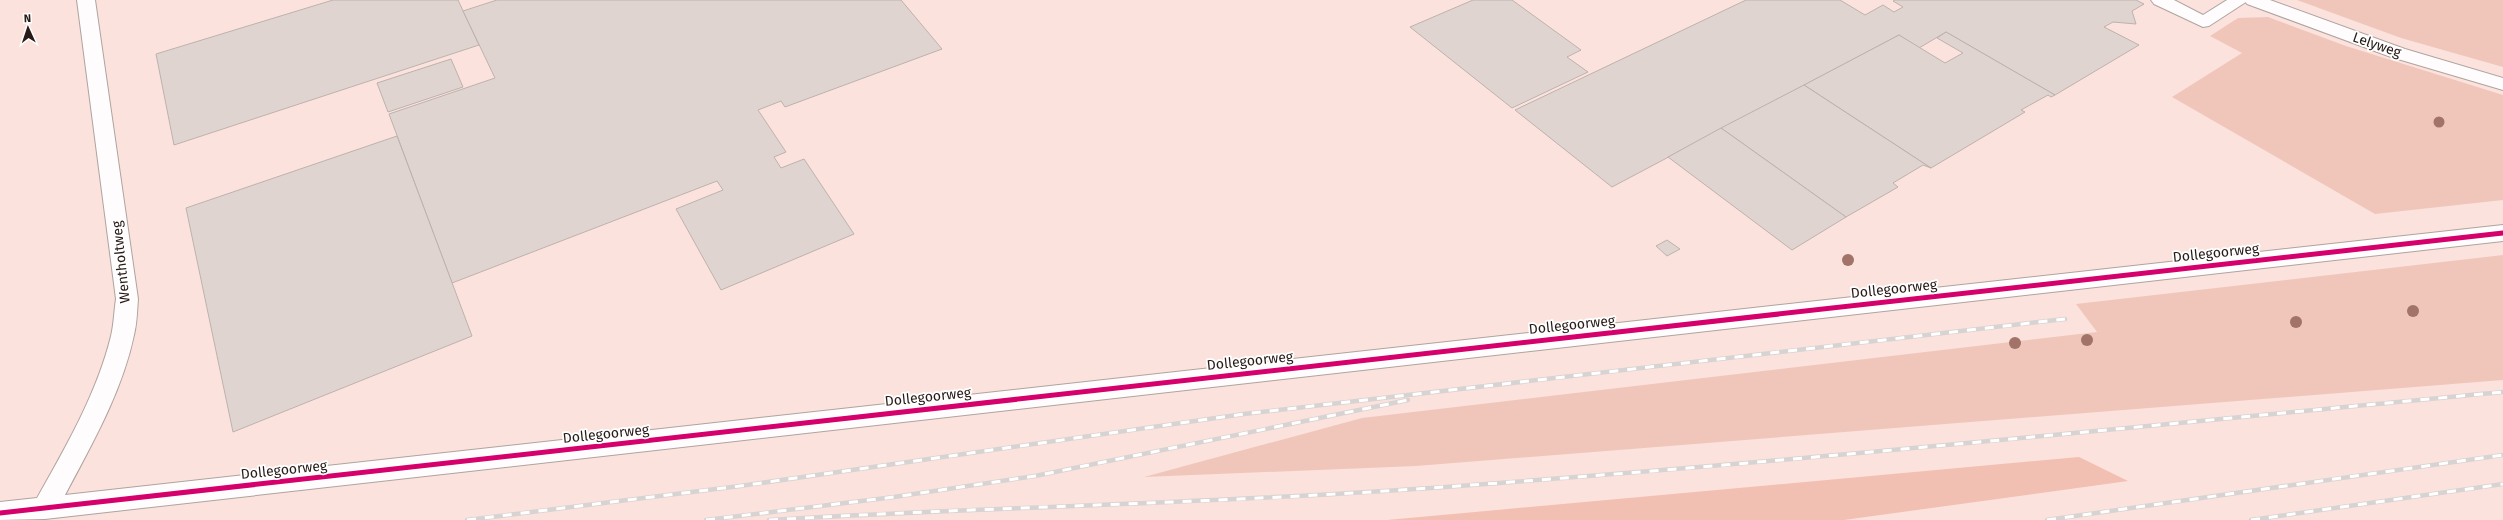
<svg xmlns="http://www.w3.org/2000/svg" width="2503" height="520" viewBox="0 0 2503 520" font-family="'Fira Sans',sans-serif">
	<rect width="100%" height="100%" fill="#f8ebe8"/>
	<!-- built -->
	<rect fill="#fce2dc" x="0" y="0" width="2503" height="520"/>
	<!-- green -->
	<g fill="#f0c6bb">
		<polygon points="2297,0 2503,0 2503,67 2401,38"/>
		<polygon points="2268,17 2346,46 2503,95 2503,200 2375,214 2172,97 2242,53 2210,36 2238,18"/>
		<polygon points="2503,255 2503,380 1416,466 1144,477 1362,418 2097,332 2076,304"/>
	</g>
	<!-- forest -->
	<polygon fill="#f2bfb3" points="2079,457 2128,481 1844,520 1387,520"/>
	<!-- building -->
	<g fill="#e0d4d1" stroke="#bdb1ae">
		<polygon points="333,0 458,0 479,45 174,145 156,54"/>
		<polygon points="497,0 901,0 942,49 785,107 781,101 758,110 786,152 774,157 781,168 804,159 854,234 721,290 676,209 723,190 717,181 452,283 389,114 495,78 463,11"/>
		<polygon points="1473,0 1512,0 1581,50 1567,57 1588,72 1512,108 1410,27"/>
		<polygon points="1746,0 1840,0 1865,15 1883,5 1894,12 1903,7 1893,1 1895,0 2136,0 2144,4 2132,11 2136,24 2113,22 2104,27 2139,45 2055,95 1946,32 1919,48 1899,35 1612,187 1515,110"/>
		<polygon points="1946,32 2055,95 2051,97 2048,95 2021,110 2025,112 1931,168 1804,85 1899,35 1945,63 1963,53 1937,38"/>
		<polygon points="451,59 463,87 388,112 377,83"/>
		<polygon points="1804,85 1931,168 1923,165 1893,183 1898,187 1846,217 1721,128"/>
		<polygon points="1721,128 1846,217 1792,250 1668,157"/>
		<polygon points="397,136 472,336 233,432 186,208"/>
		<polygon points="1667,240 1680,249 1667,256 1656,246"/>
	</g>
	<g fill="none" stroke-linecap="round" stroke-linejoin="round">
		<defs>
			<polygon id="lane" points="2151,0 2174,0 2203,15 2227,0 2249,0 2209,26 2203,27 2154,4"/>
			<g id="street">
				<path d="M77 0H95L138 299C137 311 137 323 134 335 122 392 92 444 65 495L2503 225V241L45 519 0 520V502L37 498C66 447 97 393 111 336 114 324 114 311 116 299Z"/>
				<polygon points="2244,0 2270,0 2405,49 2503,78 2503,90 2391,57 2247,4"/>
			</g>
		</defs>
		<!-- lane casing -->
		<use href="#lane" stroke="#afa3a0" stroke-width="2"/>
		<!-- street casing -->
		<use href="#street" stroke="#afa3a0" stroke-width="2"/>
		<!-- lane -->
		<use href="#lane" fill="#fefcfc" fill-rule="evenodd"/>
		<!-- street -->
		<use href="#street" fill="#fefcfc" fill-rule="evenodd"/>
		<defs>
			<g id="rail">
				<polyline points="467,520 740,486 1244,414 2065,319"/>
				<polyline points="706,520 894,497 1035,476 1408,400"/>
				<path d="M769 520C984 507 1200 504 1415 489 1778 464 2141 426 2503 392"/>
				<polyline points="2047,520 2503,455"/>
				<polyline points="2251,520 2503,484"/>
			</g>
		</defs>
		<!-- rail casing -->
		<use href="#rail" stroke="#d7d3d2" stroke-width="4.5"/>
		<!-- rail -->
		<use href="#rail" stroke="#fff" stroke-width="3" stroke-dasharray="9" stroke-linecap="butt"/>
		<defs>
			<polyline id="cycleway" points="0,513 2503,233"/>
		</defs>
		<!-- cycleway casing -->
		<use href="#cycleway" stroke="#fff" stroke-width="8"/>
		<!-- cycleway -->
		<use href="#cycleway" stroke="#d6006c" stroke-width="5"/>
	</g>
	<!-- trees -->
	<g fill="#a17369">
		<circle cx="2439" cy="122" r="5.5"/>
		<circle cx="1848" cy="260" r="6"/>
		<circle cx="2413" cy="311" r="6"/>
		<circle cx="2296" cy="322" r="6"/>
		<circle cx="2087" cy="340" r="6"/>
		<circle cx="2015" cy="343" r="6"/>
	</g>
	<g text-anchor="middle" dominant-baseline="central" stroke-width="3.5" stroke-linejoin="round" paint-order="stroke">
		<!-- street labels -->
		<g font-size="14" fill="#271a17" stroke="#fff">
			<text transform="translate(2377 45) rotate(19)">Lelyweg</text>
			<text transform="translate(2216 253) rotate(-6)">Dollegoorweg</text>
			<text transform="translate(121 262) rotate(-96)">Wentholtweg</text>
			<text transform="translate(1894 289) rotate(-6)">Dollegoorweg</text>
			<text transform="translate(1572 325) rotate(-6)">Dollegoorweg</text>
			<text transform="translate(1250 361) rotate(-6)">Dollegoorweg</text>
			<text transform="translate(928 397) rotate(-6)">Dollegoorweg</text>
			<text transform="translate(606 434) rotate(-6)">Dollegoorweg</text>
			<text transform="translate(284 470) rotate(-6)">Dollegoorweg</text>
		</g>
	</g>
	<!-- north arrow -->
	<g transform="translate(28 28) rotate(357)" stroke="#ffffff" stroke-width="3" paint-order="stroke">
	<path d="M0-3L7 15L0 10L-7 15Z" fill="#271a17"/>
	<text y="-6" font-size="11" font-weight="bold" text-anchor="middle" fill="#271a17">N</text>
	</g>
</svg>
